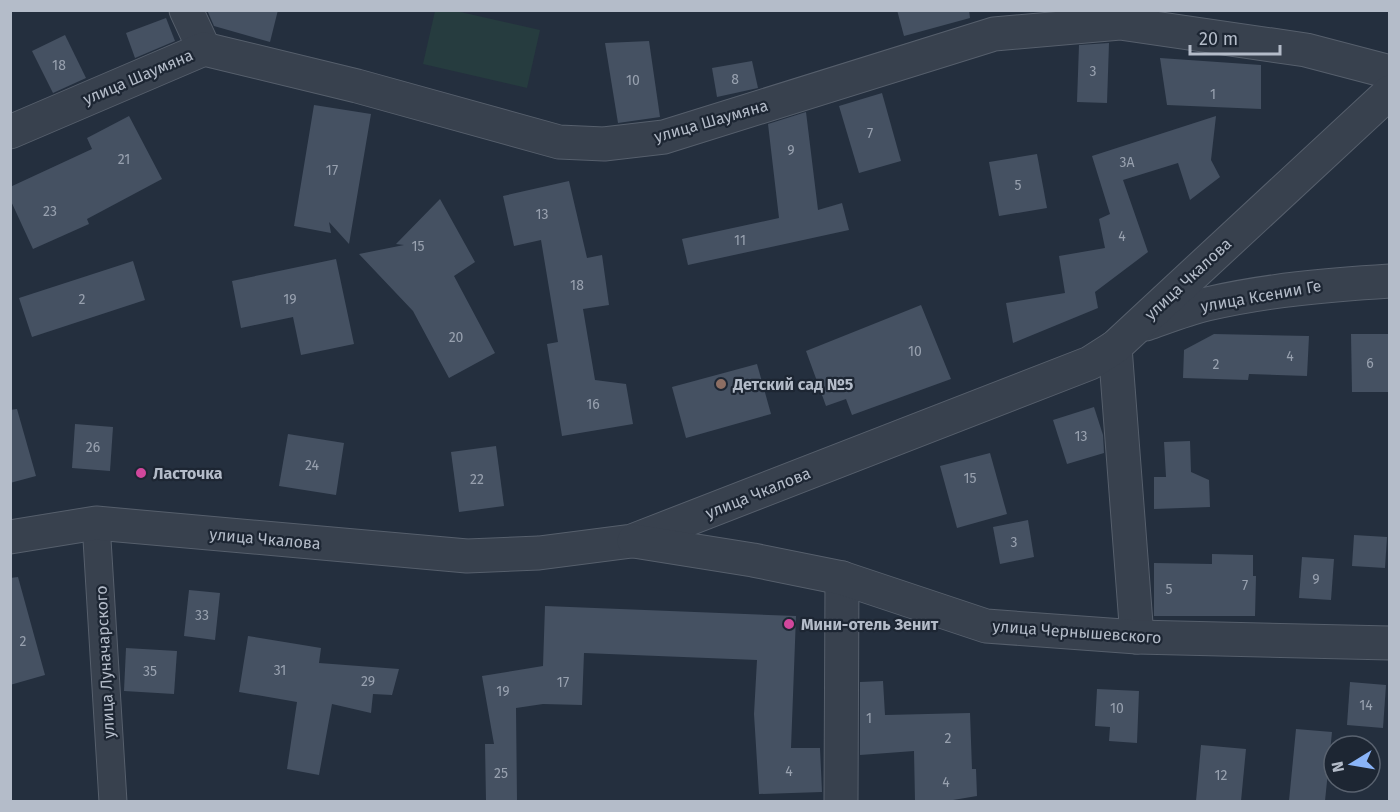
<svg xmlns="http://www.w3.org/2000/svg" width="1400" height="812" viewBox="0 0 1400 812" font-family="'Fira Sans',sans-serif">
	<rect width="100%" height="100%" fill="#242f3e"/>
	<!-- green -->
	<polygon fill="#263c3f" points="435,11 456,11 540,30 527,88 423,64"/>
	<!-- building -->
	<g fill="#455162">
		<polygon points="207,10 278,10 270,42 214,26"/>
		<polygon points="897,10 969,10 970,18 904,36"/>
		<polygon points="166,18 175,41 135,58 126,33"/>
		<polygon points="65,35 86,78 53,93 32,51"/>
		<polygon points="649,41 660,117 618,123 605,43"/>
		<polygon points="1109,43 1107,103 1077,102 1079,45"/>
		<polygon points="1160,58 1261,65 1261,109 1167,105"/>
		<polygon points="752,61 758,88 717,97 712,68"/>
		<polygon points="882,93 901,161 859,173 839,106"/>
		<polygon points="314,105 371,114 349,244 329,222 331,233 294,226"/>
		<polygon points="806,112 818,210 842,203 849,230 688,265 682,239 779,218 768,124"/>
		<polygon points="129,116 162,179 87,219 89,224 33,249 10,199 10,187 92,149 87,138"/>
		<polygon points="1216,116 1211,160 1220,177 1190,200 1178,163 1123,180 1148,252 1095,292 1098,308 1013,343 1006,303 1065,293 1059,256 1105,248 1099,219 1110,214 1092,156"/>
		<polygon points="1037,154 1047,208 999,216 989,162"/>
		<polygon points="569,181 587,258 602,255 609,305 583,309 595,380 626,384 633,424 562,436 547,344 558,342 541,240 514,246 503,196"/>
		<polygon points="440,199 475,262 454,276 495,353 449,378 413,311 359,254 404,245 396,244"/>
		<polygon points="336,259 354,344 301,355 293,317 241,328 232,281"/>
		<polygon points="133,261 145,300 32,337 19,298"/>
		<polygon points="921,305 951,379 852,415 846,399 826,406 806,351"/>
		<polygon points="1214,334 1309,336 1307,376 1249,374 1248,380 1183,378 1184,350"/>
		<polygon points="1351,334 1389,334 1389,392 1352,392"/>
		<polygon points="757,364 771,414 686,438 672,387"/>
		<polygon points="1094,407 1103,435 1104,453 1067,464 1053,420"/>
		<polygon points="17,409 36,476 10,483 10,410"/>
		<polygon points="75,424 113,427 110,471 72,468"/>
		<polygon points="288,434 344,443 336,495 279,486"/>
		<polygon points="1190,441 1191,472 1209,480 1210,507 1154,509 1154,477 1166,477 1164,442"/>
		<polygon points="496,446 504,506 459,512 451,452"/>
		<polygon points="990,453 1007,514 957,528 940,466"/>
		<polygon points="1028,520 1034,557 1000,564 993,527"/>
		<polygon points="1354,535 1387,537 1385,568 1352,566"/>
		<polygon points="1212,554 1253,555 1253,576 1256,576 1255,616 1154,616 1154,563 1212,564"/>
		<polygon points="1302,557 1334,559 1331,600 1299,598"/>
		<polygon points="18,577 45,675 10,685 10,578"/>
		<polygon points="189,590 220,593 215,640 184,636"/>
		<polygon points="545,606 796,616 791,748 820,748 822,792 759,794 754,714 757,660 584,653 582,705 543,704 516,708 517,801 486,801 485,744 494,744 482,676 543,666"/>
		<polygon points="248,636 321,648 319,663 399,669 392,695 373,694 371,713 332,704 319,775 287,769 297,702 239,692"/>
		<polygon points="126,648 177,651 174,694 124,691"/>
		<polygon points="883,681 885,715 970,713 972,769 976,769 977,796 947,801 915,801 914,751 860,755 860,682"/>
		<polygon points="1350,682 1386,685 1383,728 1347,725"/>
		<polygon points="1097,689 1139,691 1137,743 1109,741 1110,727 1095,726"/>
		<polygon points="1296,729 1332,732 1325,801 1289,801"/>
		<polygon points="1201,745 1246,749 1241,801 1196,801"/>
	</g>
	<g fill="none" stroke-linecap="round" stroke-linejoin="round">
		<defs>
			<polyline id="pedestrian" points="96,523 113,802"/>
			<g id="minor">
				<polyline points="186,10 204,49"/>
				<polyline points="10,132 204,49 357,86 559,142 604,144 664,137 994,34 1120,23 1306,50 1390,72"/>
				<polyline points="1115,347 1137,637"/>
				<polyline points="841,802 842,578"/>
			</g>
			<g id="tertiary">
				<path d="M1146 324C1166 317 1186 309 1207 304 1267 290 1328 285 1390 281"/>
				<polyline points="10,537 96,523 467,556 539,553 632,541 1090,363 1115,347 1390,92"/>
				<polyline points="634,541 753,560 842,578 986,626 1137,637 1390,643"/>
			</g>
		</defs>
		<!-- pedestrian casing -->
		<use href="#pedestrian" stroke="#565f6c" stroke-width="29"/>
		<!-- minor casing -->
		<use href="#minor" stroke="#565f6c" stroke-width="35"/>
		<!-- tertiary casing -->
		<use href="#tertiary" stroke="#565f6c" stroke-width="35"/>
		<!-- pedestrian -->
		<use href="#pedestrian" stroke="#38414e" stroke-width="27"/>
		<!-- minor -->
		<use href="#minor" stroke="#38414e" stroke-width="33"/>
		<!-- tertiary -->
		<use href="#tertiary" stroke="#38414e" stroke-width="33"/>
	</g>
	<!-- markers -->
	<circle fill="#8d6e63" stroke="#1d2633" stroke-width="2" cx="721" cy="384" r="6"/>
	<g fill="#d1479c" stroke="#1d2633" stroke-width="2">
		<circle cx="141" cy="473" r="6"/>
		<circle cx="789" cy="624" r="6"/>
	</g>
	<g text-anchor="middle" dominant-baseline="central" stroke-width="4.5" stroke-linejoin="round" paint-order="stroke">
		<!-- number labels -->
		<g font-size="14" fill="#98a1af">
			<text x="59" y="65">18</text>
			<text x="1093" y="71">3</text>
			<text x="735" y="79">8</text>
			<text x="633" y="80">10</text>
			<text x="1213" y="94">1</text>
			<text x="870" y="133">7</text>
			<text x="791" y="150">9</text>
			<text x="124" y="159">21</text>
			<text x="1127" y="162">3А</text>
			<text x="332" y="170">17</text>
			<text x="1018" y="185">5</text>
			<text x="50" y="211">23</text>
			<text x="542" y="214">13</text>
			<text x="1122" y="236">4</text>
			<text x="740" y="240">11</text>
			<text x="418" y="246">15</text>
			<text x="577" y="285">18</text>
			<text x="82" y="299">2</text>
			<text x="290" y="299">19</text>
			<text x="456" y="337">20</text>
			<text x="915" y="351">10</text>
			<text x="1290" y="356">4</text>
			<text x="1370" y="363">6</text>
			<text x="1216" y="364">2</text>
			<text x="593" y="404">16</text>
			<text x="1081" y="436">13</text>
			<text x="93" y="447">26</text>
			<text x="312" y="465">24</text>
			<text x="970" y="478">15</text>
			<text x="477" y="479">22</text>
			<text x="1014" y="542">3</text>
			<text x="1316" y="579">9</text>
			<text x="1245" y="585">7</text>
			<text x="1169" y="589">5</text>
			<text x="202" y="615">33</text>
			<text x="23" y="641">2</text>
			<text x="280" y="670">31</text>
			<text x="150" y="671">35</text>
			<text x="368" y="681">29</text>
			<text x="563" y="682">17</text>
			<text x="503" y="691">19</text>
			<text x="1366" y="705">14</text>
			<text x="1117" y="708">10</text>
			<text x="869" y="718">1</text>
			<text x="948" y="738">2</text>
			<text x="789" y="771">4</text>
			<text x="501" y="773">25</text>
			<text x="1221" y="775">12</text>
			<text x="946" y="782">4</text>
		</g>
		<!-- street labels -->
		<g font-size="16" fill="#b4bcc9" stroke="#1d2633">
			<text transform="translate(138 77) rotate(-23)">улица Шаумяна</text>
			<text transform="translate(711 121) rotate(-16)">улица Шаумяна</text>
			<text transform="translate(1188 279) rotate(-43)">улица Чкалова</text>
			<text transform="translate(1261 296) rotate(-10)">улица Ксении Ге</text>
			<text transform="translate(758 493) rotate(-22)">улица Чкалова</text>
			<text transform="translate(265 539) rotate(5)">улица Чкалова</text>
			<text transform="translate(1077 632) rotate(4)">улица Чернышевского</text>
			<text transform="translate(105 662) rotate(-93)">улица Луначарского</text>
		</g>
		<!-- poi labels -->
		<g font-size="16" font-weight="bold" fill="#b4bcc9" stroke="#1d2633" text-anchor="start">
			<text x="733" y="384">Детский сад №5</text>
			<text x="153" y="473">Ласточка</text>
			<text x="801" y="624">Мини-отель Зенит</text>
		</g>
	</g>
	<!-- border -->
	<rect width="1400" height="812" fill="none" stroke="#b4bcc9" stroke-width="24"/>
	<!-- north arrow -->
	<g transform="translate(1352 764) rotate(259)"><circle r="28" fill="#1d2633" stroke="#59626f" stroke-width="1.5"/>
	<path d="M0-4.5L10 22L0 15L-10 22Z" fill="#8ab4f8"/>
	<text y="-9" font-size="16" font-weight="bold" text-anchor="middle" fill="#b4bcc9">N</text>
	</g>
	<!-- scale -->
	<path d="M1190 45v9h90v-9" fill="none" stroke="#b4bcc9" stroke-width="3"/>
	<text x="1199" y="45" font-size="18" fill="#b4bcc9" stroke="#1d2633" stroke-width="4.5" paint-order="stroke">20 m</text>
</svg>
